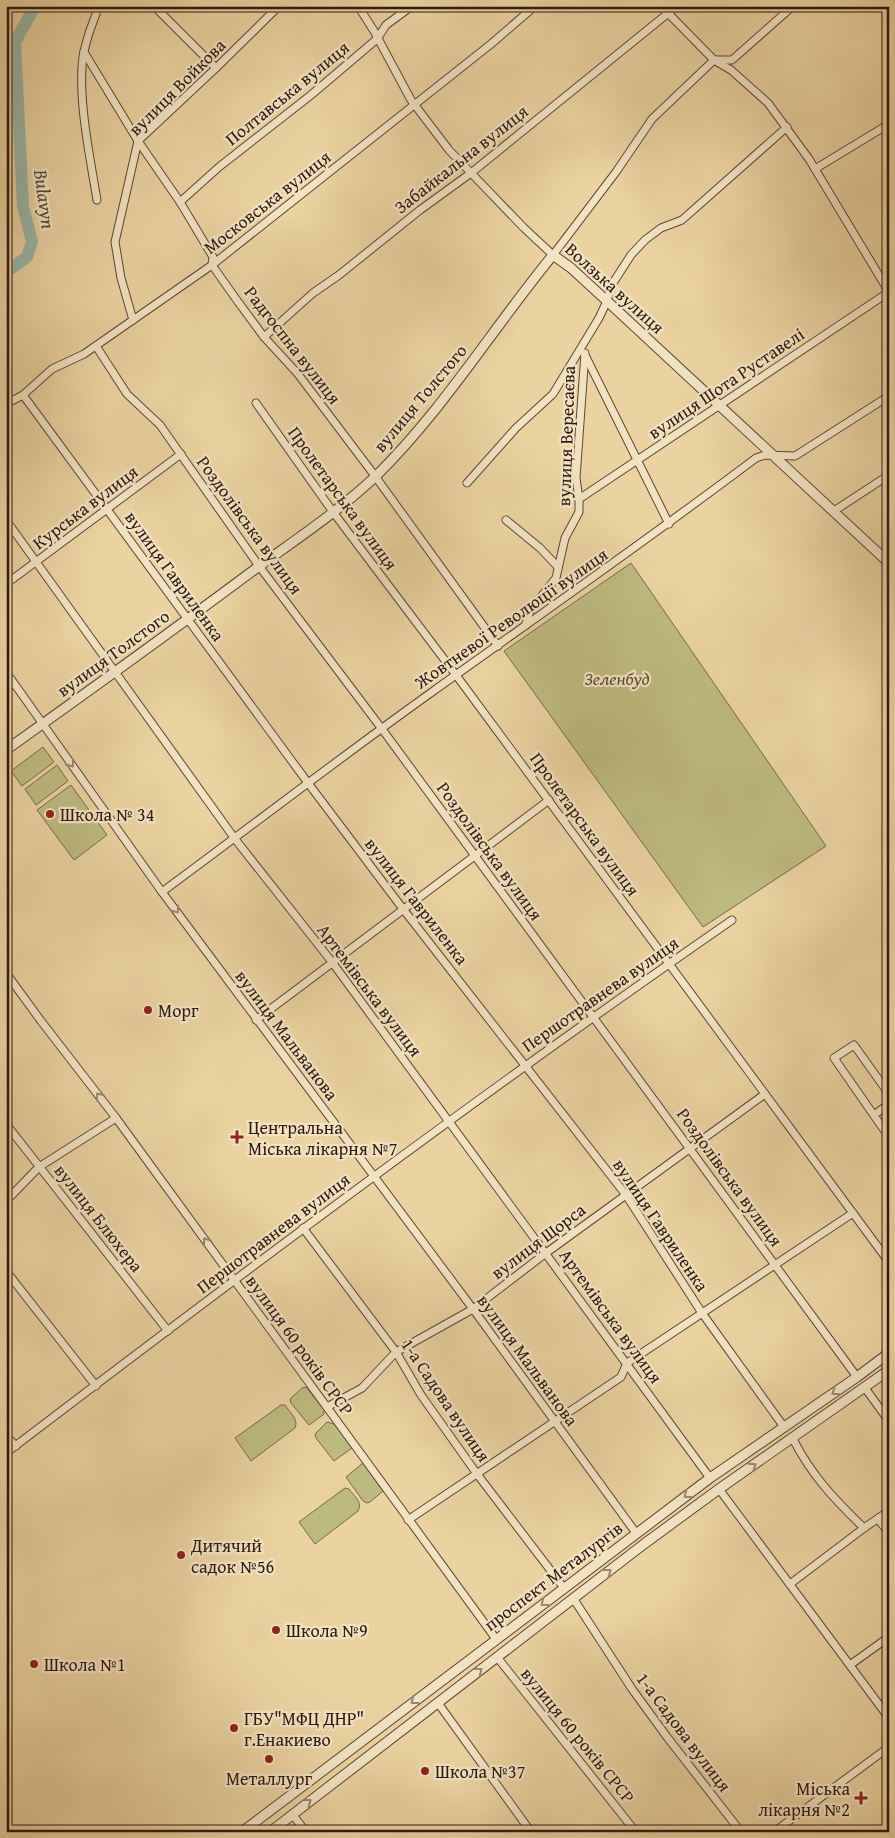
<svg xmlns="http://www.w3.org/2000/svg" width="895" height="1838" viewBox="0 0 895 1838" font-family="'Gentium Book Plus',serif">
	<rect width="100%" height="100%" fill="#ead2a1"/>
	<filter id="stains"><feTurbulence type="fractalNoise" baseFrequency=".004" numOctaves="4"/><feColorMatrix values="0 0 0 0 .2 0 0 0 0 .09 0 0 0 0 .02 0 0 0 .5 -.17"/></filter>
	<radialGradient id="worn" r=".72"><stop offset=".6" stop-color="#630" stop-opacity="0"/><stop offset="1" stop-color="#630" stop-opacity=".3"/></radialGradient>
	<!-- green -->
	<g fill="#bdba80" stroke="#766947">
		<polygon points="631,563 826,846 703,927 504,651"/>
		<polygon points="43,747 54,762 22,786 11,771"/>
		<polygon points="57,765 68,781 36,805 25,789"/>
		<polygon points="71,785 107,835 74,860 37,810"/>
		<polygon points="306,1387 324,1410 324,1414 309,1425 291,1403 290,1399 302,1388"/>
		<path d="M281 1405H285C290 1413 299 1419 295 1428L251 1461 235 1438Z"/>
		<polygon points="327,1422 334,1424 352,1448 334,1461 316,1438 315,1434"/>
		<polygon points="363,1463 383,1491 370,1502 367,1503 363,1501 346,1477"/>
		<path d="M345 1488 349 1489C354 1496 363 1502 358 1511L315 1544 299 1522Z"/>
	</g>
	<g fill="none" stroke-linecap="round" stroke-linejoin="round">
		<!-- river -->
		<polyline stroke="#98b7a8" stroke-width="12" points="6,272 27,257 32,242 23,206 15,42 35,6"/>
		<defs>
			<g id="minor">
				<polyline points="154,6 216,68"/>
				<polyline points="358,6 374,31 411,100 449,150 524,228 553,255 616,172 652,119 714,60 732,60 793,6"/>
				<polyline points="661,6 714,60 731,70 768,103 809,159 889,292"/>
				<path d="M96 14C91 26 87 38 84 51 76 92 90 157 97 200"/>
				<polyline points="84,52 138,141 180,202 213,257 212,265 236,299 264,337 298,374 375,476 498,646"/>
				<polyline points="815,169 889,124"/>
				<polyline points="180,202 219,167 311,95 377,39 386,25 412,6"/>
				<polyline points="133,320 121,278 115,242 138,141 216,68 279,6"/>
				<polyline points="264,337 313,293 339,275 420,210 471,173 677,6"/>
				<polyline points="96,346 127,394 160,425 259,566 382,729 857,1377"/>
				<polyline points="585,355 669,524"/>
				<polyline points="23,395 308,783 403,909 626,1195 702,1313 784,1427"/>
				<polyline points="256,403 333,512 456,675 889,1262"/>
				<polyline points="6,404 23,395 52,369 84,354 212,265 491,44 535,6"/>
				<polyline points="467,483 516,428 553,394 599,318 607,301 611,286 631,255 645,240 661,228 682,220 787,127"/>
				<polyline points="579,499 889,292"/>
				<polyline points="834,511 889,475"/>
				<polyline points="6,520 235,839 332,962 710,1478"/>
				<polyline points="506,520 540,548 558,567"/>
				<polyline points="6,584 181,454"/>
				<polyline points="525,626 530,611 556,578 565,538 579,512 579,499 576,478 585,353"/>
				<polyline points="6,672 162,892 473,1309 636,1533"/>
				<path d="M162 892C253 825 341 757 432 692 541 614 650 538 756 458L765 455 795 456 889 396"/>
				<polyline points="6,973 41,1021 116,1118 496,1639"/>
				<polyline points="256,1020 549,800"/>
				<polyline points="889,1094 854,1045 834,1058 889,1137"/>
				<polyline points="874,1115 889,1104"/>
				<polyline points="6,1124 168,1331"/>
				<polyline points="6,1201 39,1167 116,1118"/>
				<polyline points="303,1228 396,1352 421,1395 477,1474 564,1588"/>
				<polyline points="6,1271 96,1386"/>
				<polyline points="865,1388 889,1421"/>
				<polyline points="327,1407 362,1388 396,1352 473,1309 546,1253 765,1094"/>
				<polyline points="6,1436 16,1446"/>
				<path d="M793 1439C812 1476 834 1499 864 1528"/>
				<path d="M6 1453C245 1271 485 1091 732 920"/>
				<polyline points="719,1489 889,1718"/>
				<polyline points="878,1519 889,1533"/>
				<polyline points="408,1520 621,1377 627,1363 853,1213"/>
				<polyline points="790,1584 864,1528 889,1511"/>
				<polyline points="573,1598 632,1689 667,1737 741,1832"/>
				<polyline points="497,1657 635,1831 634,1832"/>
				<polyline points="850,1665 889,1637"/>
				<polyline points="438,1703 531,1832"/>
				<polyline points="292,1814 306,1832"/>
				<polyline points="774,1832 889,1747"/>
			</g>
			<g id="tertiary">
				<path d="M6 750C89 691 172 631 254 570 295 540 339 511 376 476 444 409 493 328 553 255L571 268 607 301 889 563"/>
				<polyline points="242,1832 710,1478 857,1377 889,1353"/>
				<polyline points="270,1832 644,1544 719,1489 889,1370"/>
			</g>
		</defs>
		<!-- minor casing -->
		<use href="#minor" stroke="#5e4633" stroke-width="9"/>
		<!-- tertiary casing -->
		<use href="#tertiary" stroke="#5e4633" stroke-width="11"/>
		<!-- minor -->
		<use href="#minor" stroke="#f1e2c2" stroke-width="7"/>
		<!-- tertiary -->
		<use href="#tertiary" stroke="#f1e2c2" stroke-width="9"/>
	</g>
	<!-- one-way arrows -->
	<defs><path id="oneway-chevron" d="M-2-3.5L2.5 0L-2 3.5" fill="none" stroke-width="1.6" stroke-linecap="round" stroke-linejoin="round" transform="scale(1.25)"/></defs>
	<g stroke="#9a8771">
		<use href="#oneway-chevron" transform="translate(71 764) rotate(54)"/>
		<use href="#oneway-chevron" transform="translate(176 910) rotate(54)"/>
		<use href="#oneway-chevron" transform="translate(99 1096) rotate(-128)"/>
		<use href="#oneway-chevron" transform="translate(206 1241) rotate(-126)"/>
		<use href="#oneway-chevron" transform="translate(835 1392) rotate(146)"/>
		<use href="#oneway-chevron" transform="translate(753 1466) rotate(-34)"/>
		<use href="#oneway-chevron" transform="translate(687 1495) rotate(143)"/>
		<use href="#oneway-chevron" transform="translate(608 1572) rotate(-37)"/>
		<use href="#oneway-chevron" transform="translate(544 1603) rotate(143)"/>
		<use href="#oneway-chevron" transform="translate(479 1671) rotate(-38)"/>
		<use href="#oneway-chevron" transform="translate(414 1701) rotate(143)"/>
		<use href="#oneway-chevron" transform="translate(308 1802) rotate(-37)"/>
	</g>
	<!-- markers -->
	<g fill="#8f2418" stroke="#f1e2c2" stroke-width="2">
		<circle cx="50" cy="814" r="5"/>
		<circle cx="148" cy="1010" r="5"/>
		<path d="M234.5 1129.5h5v5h5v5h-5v5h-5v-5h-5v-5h5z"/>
		<circle cx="181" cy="1555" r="5"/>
		<circle cx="276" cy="1630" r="5"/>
		<circle cx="34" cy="1664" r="5"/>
		<circle cx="234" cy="1728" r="5"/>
		<circle cx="269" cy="1759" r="5"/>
		<circle cx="425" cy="1771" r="5"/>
		<path d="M858.5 1790.5h5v5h5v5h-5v5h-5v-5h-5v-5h5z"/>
	</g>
	<g text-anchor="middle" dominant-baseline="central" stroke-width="4.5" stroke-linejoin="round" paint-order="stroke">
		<!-- street labels -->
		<g font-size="18" fill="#2f180e" stroke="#f1e2c2">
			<text transform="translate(177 87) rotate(-45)">вулиця Войкова</text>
			<text transform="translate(287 93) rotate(-39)">Полтавська вулиця</text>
			<text transform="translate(461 159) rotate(-38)">Забайкальна вулиця</text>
			<text transform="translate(267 202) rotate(-38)">Московська вулиця</text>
			<text transform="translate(615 288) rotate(42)">Волзька вулиця</text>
			<text transform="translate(293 345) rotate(52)">Радгоспна вулиця</text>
			<text transform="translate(726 383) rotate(-34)">вулиця Шота Руставелі</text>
			<text transform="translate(420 398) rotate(-50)">вулиця Толстого</text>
			<text transform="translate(566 436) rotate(-88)">вулиця Вересаєва</text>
			<text transform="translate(343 498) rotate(54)">Пролетарська вулиця</text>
			<text transform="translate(85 507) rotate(-37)">Курська вулиця</text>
			<text transform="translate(250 525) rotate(54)">Роздолівська вулиця</text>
			<text transform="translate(175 576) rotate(54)">вулиця Гавриленка</text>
			<text transform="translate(511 618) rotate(-35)">Жовтневої Революції вулиця</text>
			<text transform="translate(113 653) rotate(-36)">вулиця Толстого</text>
			<text transform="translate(585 824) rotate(54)">Пролетарська вулиця</text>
			<text transform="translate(490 851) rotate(54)">Роздолівська вулиця</text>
			<text transform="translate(417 901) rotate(52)">вулиця Гавриленка</text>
			<text transform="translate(370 990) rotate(53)">Артемівська вулиця</text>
			<text transform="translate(600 994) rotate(-35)">Першотравнева вулиця</text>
			<text transform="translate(287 1035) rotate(53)">вулиця Мальванова</text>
			<text transform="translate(730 1177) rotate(54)">Роздолівська вулиця</text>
			<text transform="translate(99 1218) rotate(52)">вулиця Блюхера</text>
			<text transform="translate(661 1225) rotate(56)">вулиця Гавриленка</text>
			<text transform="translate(273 1233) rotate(-37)">Першотравнева вулиця</text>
			<text transform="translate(538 1241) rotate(-37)">вулиця Щорса</text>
			<text transform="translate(611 1316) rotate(54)">Артемівська вулиця</text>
			<text transform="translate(300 1345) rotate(54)">вулиця 60 років СРСР</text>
			<text transform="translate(528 1360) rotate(54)">вулиця Мальванова</text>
			<text transform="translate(446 1400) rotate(56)">1-а Садова вулиця</text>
			<text transform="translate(553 1576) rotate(-37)">проспект Металургів</text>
			<text transform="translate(684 1732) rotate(53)">1-а Садова вулиця</text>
			<text transform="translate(578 1735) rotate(51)">вулиця 60 років СРСР</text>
		</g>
		<!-- park labels -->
		<g font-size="18" font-style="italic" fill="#5a4930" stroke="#f1e2c2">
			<text x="617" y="678">Зеленбуд</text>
		</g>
		<!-- poi labels -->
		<g font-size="18" fill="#2f180e" stroke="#f1e2c2" text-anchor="start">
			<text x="60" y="814">Школа № 34</text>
			<text x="158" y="1010">Морг</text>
			<text x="248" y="1127">Центральна<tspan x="248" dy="21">Міська лікарня №7</tspan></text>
			<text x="191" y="1545">Дитячий<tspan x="191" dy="21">садок №56</tspan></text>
			<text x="286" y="1630">Школа №9</text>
			<text x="44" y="1664">Школа №1</text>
			<text x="244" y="1718">ГБУ"МФЦ ДНР"<tspan x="244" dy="21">г.Енакиево</tspan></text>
			<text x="435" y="1771">Школа №37</text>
			<text x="269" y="1778" text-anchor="middle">Металлург</text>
			<text x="850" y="1788" text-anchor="end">Міська<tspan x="850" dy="21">лікарня №2</tspan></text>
		</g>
		<!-- water labels -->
		<g font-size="19" font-style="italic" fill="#4e483c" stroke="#f1e2c2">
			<text transform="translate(45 199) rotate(82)">Bulavyn</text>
		</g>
	</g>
	<!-- margin -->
	<rect width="895" height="1838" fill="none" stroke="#ead2a1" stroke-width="25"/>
	<rect x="8" y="8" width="880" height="1823" fill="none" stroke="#2f180e" stroke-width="2.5"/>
	<rect x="12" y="12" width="870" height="1813" fill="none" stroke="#2f180e"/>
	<rect width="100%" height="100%" filter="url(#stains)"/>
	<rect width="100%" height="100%" fill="url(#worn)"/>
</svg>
